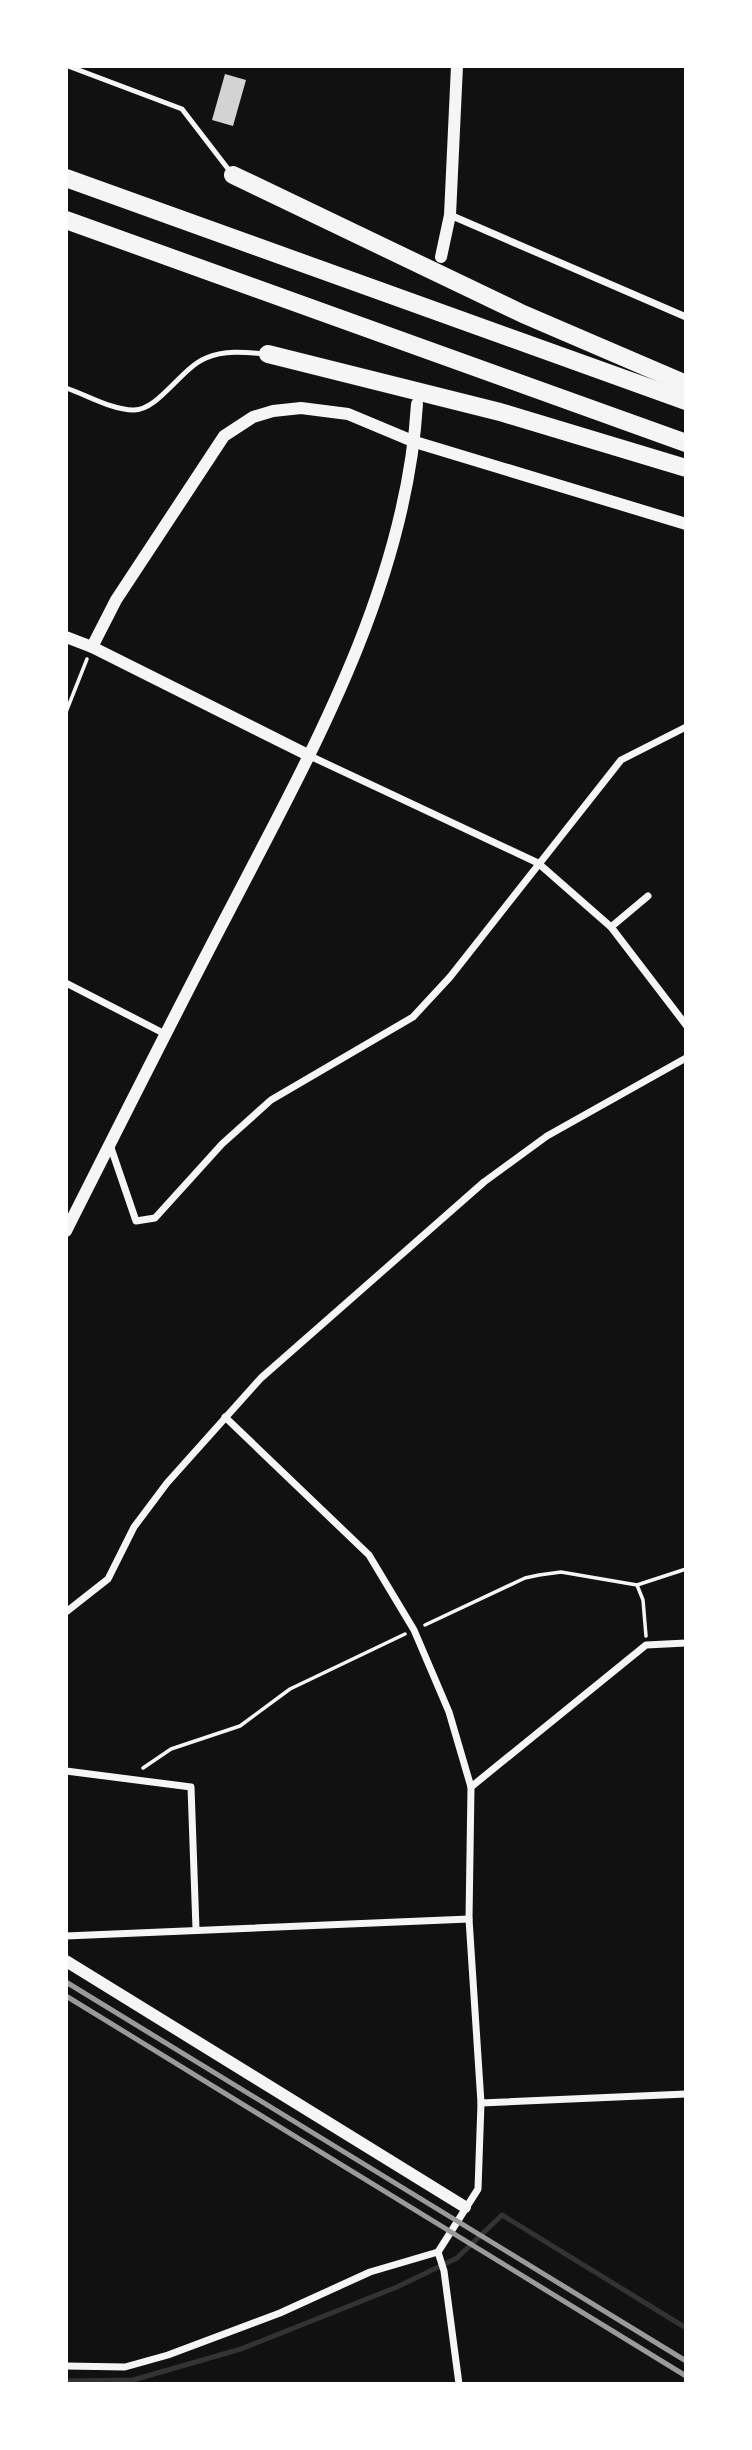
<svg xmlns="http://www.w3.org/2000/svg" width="752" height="2450" viewBox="0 0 752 2450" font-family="Mulish,sans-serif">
	<rect width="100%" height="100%" fill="#111"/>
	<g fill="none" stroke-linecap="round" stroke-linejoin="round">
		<!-- stream -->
		<polyline stroke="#333" stroke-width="5" points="66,2381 133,2380 241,2349 397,2287 457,2258 502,2215 686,2328"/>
	</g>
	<!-- building -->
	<polygon fill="#d3d3d3" points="225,74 246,80 233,126 212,120"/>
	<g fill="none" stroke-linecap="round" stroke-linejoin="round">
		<!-- path -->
		<g stroke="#f5f5f5" stroke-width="3.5">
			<polyline points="66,712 87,659"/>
			<polyline points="637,1585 686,1569"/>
			<polyline points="425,1625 525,1578 539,1575 561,1572 637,1585 643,1600 646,1636"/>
			<polyline points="143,1768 171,1749 240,1726 290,1689 405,1634"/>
		</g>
		<!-- service -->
		<g stroke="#f5f5f5" stroke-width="5">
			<polyline points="68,66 182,109 232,174"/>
			<path d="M66 388C87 395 112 410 133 410 158 411 181 368 206 358 224 350 245 352 265 354"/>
		</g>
		<!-- minor -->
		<g stroke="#f5f5f5" stroke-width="7">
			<polyline points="450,215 686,317"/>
			<polyline points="310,756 538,863 611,927 686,1025"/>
			<polyline points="611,927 648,896"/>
			<polyline points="66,983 165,1034"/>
			<polyline points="110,1145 136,1221 155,1218 222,1144 271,1100 413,1017 450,977 621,760 686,727"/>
			<polyline points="66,1612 108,1579 134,1527 167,1483 261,1378 484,1182 547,1136 686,1058"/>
			<polyline points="66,1771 191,1787 196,1929"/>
			<polyline points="471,1787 646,1645 686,1643"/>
			<polyline points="66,1936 469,1919"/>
			<polyline points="481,2103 686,2094"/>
			<polyline points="438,2252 444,2271 459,2384"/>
			<polyline points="66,2366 125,2367 168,2355 280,2313 370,2272 438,2252 478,2189 481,2103 469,1919 471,1787 449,1712 414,1630 369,1555 225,1417"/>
		</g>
		<!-- tertiary -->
		<g stroke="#f5f5f5" stroke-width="12">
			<polyline points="441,257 450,215 457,66"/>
			<polyline points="66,637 92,647 310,756"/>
			<polyline points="92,647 116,600 224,436 253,417 273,411 301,408 348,414 415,442 686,524"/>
			<path d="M66 1231C119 1126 172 1020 227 915 310 755 406 587 417 404"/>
			<polyline points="66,1961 465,2207"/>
		</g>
		<!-- motorway -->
		<g stroke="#f5f5f5" stroke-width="18">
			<polyline points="233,175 523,314 686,384"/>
			<polyline points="66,178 686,401"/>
			<polyline points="66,220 686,443"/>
			<polyline points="268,354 500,412 686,468"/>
		</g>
		<!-- rail -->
		<g stroke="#9a9a9a" stroke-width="5">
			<polyline points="66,1982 686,2361"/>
			<polyline points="66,1996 686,2376"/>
		</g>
	</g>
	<!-- border -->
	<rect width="752" height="2450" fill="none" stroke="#ffffff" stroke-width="136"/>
</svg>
